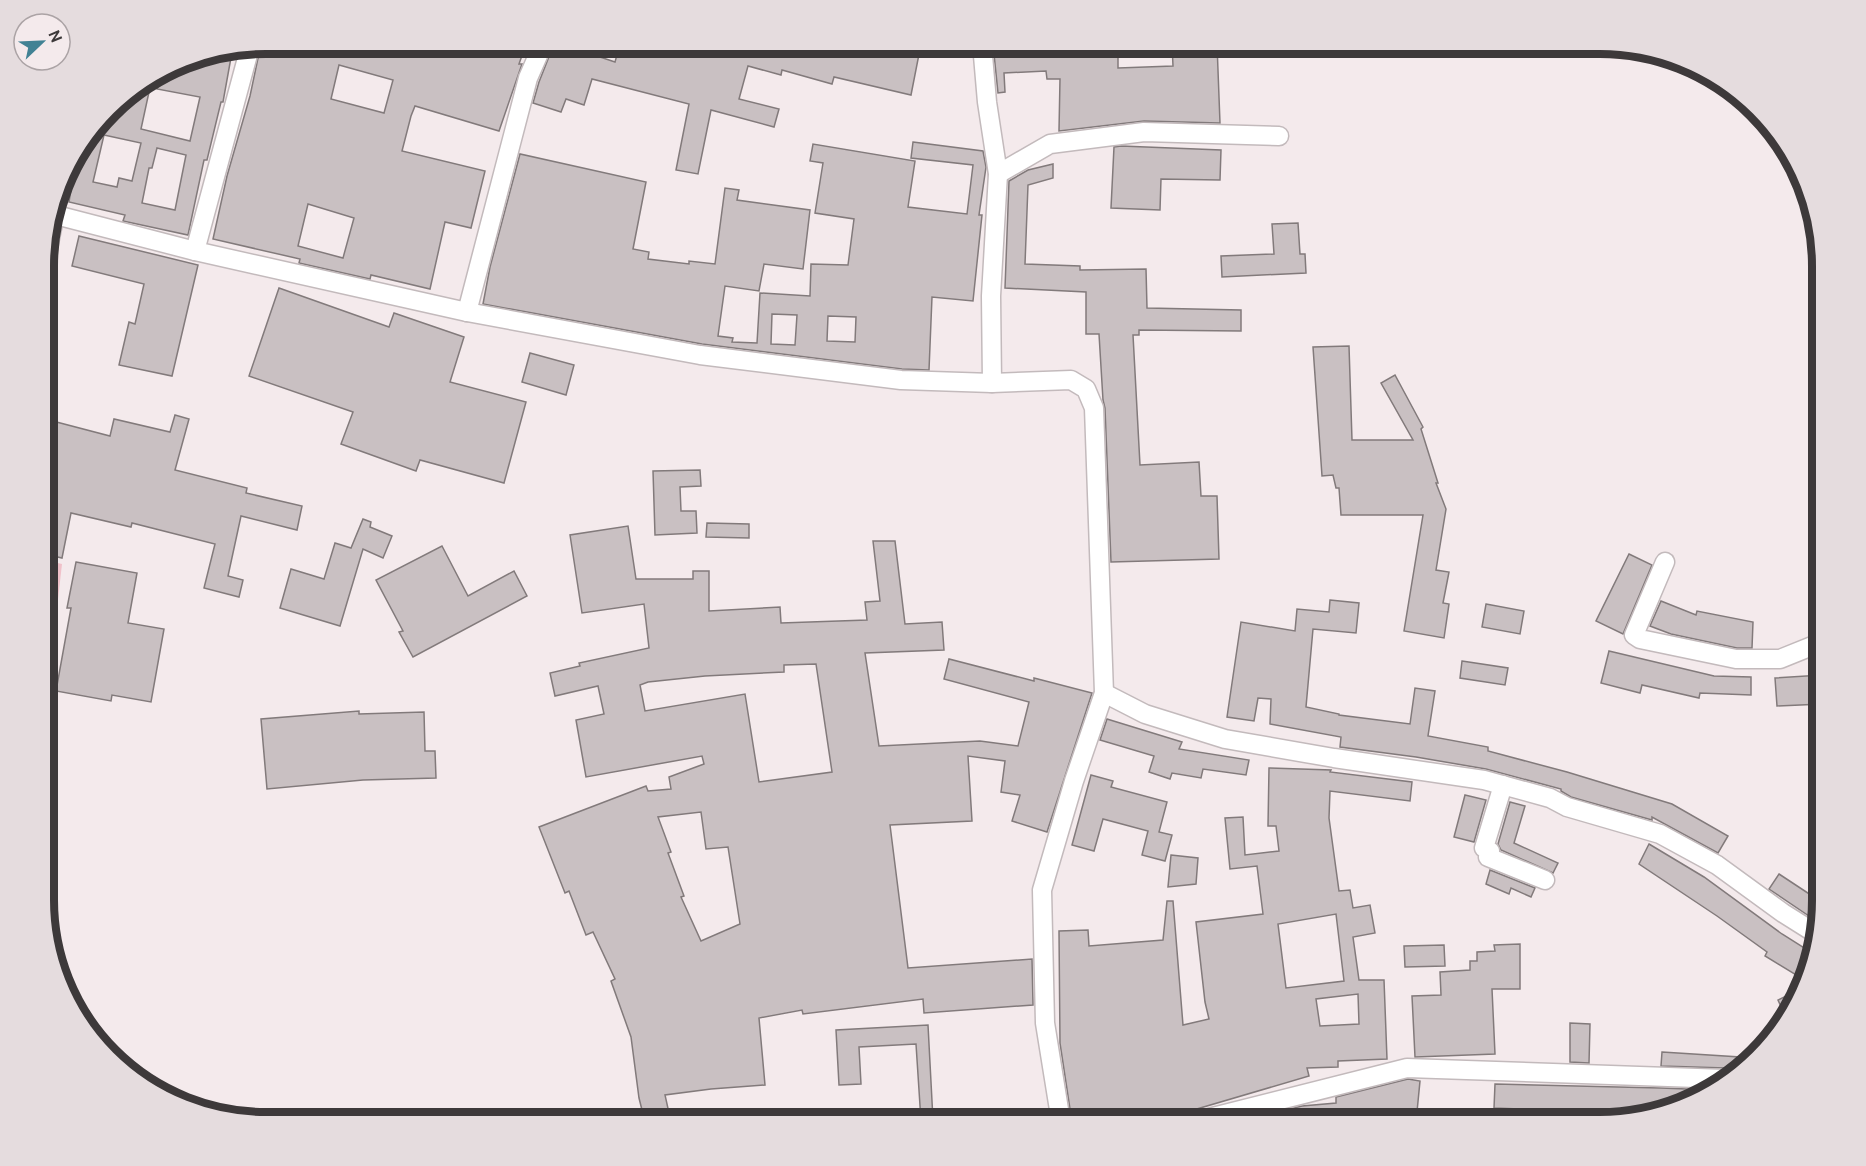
<svg xmlns="http://www.w3.org/2000/svg" width="1866" height="1166" viewBox="0 0 1866 1166" font-family="Cabin,sans-serif">
	<rect width="100%" height="100%" fill="#f4eaec"/>
	<!-- green -->
	<polygon fill="#f0c1c9" points="45,560 62,564 47,696 45,696"/>
	<!-- building -->
	<g fill="#c9c0c2" stroke="#827a7b" stroke-width="1.5" fill-rule="evenodd">
		<path d="M261 44H514L525 47 519 64H522L499 131 415 106 411 116 402 151 485 171 471 228 445 222 430 289 371 275 370 279 299 263 300 259 213 239 227 176 250 96ZM339 65 393 80 384 113 331 99ZM308 204 354 218 343 258 298 246Z"/>
		<polygon points="554,44 574,44 573,48 615,62 620,44 750,44 791,54 793,44 921,44 911,95 834,77 832,84 782,70 781,75 748,66 739,99 779,109 774,127 711,110 698,174 676,170 689,104 592,79 584,105 566,99 561,112 533,103 539,82"/>
		<polygon points="993,44 1071,44 1071,56 1118,57 1118,68 1173,66 1172,44 1217,44 1220,123 1144,121 1059,131 1060,79 1047,79 1046,71 1004,73 1005,92 998,93"/>
		<path d="M238 49 237 53 232 52 223 102H221L207 160H204L188 235 123 221 125 215 69 202 71 190 70 183 76 154 119 99 134 89 149 92 141 129 190 141 200 97 157 89 160 73 181 60ZM104 135 141 143 132 181 119 178 117 187 93 182ZM157 148 186 155 175 210 142 203 149 168H152Z"/>
		<path d="M913 142 983 151 986 167 979 215H982L973 301 932 297 929 370 902 369 702 344 483 304 490 267 520 154 646 182 633 249 649 252 648 259 689 264V261L715 264 725 188 739 190 737 200 810 210 803 269 764 264 759 291 725 286 718 336 733 338 732 342 757 343 760 293 810 296 811 264 848 265 854 219 815 213 823 163 810 161 813 144 915 161 908 207 967 214 973 165 911 158ZM772 314 797 315 795 345 771 344ZM828 316 856 317 855 342 827 341Z"/>
		<polygon points="1121,146 1221,150 1220,180 1161,179 1160,210 1111,208 1114,147"/>
		<polygon points="1053,164 1053,178 1028,185 1025,264 1080,266 1080,270 1146,269 1147,308 1241,310 1241,331 1139,330 1139,335 1133,335 1140,465 1199,462 1201,496 1217,496 1219,559 1111,562 1105,408 1103,400 1099,334 1086,334 1086,292 1005,288 1009,181 1028,170"/>
		<polygon points="1298,223 1300,254 1305,254 1306,273 1222,277 1221,256 1274,254 1272,224"/>
		<polygon points="79,236 198,265 172,376 119,365 129,322 135,324 144,284 72,266"/>
		<polygon points="279,288 389,327 394,313 464,337 450,382 526,402 504,483 420,460 416,471 341,444 353,412 249,376"/>
		<polygon points="1349,346 1352,440 1413,440 1381,383 1395,375 1423,427 1421,429 1438,483 1436,483 1446,509 1436,570 1449,572 1443,603 1449,604 1444,638 1404,631 1423,515 1341,515 1339,488 1336,488 1333,475 1322,476 1313,347"/>
		<polygon points="530,353 574,365 566,395 522,382"/>
		<polygon points="175,415 189,419 175,470 247,488 246,493 302,506 297,530 241,516 228,576 243,580 239,597 204,588 215,544 132,523 131,527 71,513 62,558 45,554 45,419 110,436 114,419 170,432"/>
		<polygon points="700,470 701,486 680,487 681,511 696,511 697,533 655,535 653,471"/>
		<polygon points="363,519 371,522 370,527 392,536 383,558 363,549 340,626 280,608 291,569 324,579 335,543 351,548"/>
		<polygon points="707,523 749,524 749,538 706,537"/>
		<path d="M628 526 636 579H693V571H709V611L780 607 781 623 867 620 865 602 880 601 873 541H895L905 624 942 622 944 650 865 653 879 746 980 741 1018 746 1029 702 944 679 949 659 1034 681V678L1092 693 1047 832 1012 821 1020 795 1001 792 1005 761 968 756 972 821 890 825 908 968 1032 959 1033 1005 924 1013 923 999 803 1014 802 1010 759 1018 765 1085 711 1089 665 1095 671 1122H645L639 1098 631 1037 611 981 615 979 593 932 586 935 569 891 565 893 539 827 646 786 648 791 671 789 669 777 704 764 702 756 586 777 576 720 604 714 598 686 555 696 550 673 580 666 579 663 649 648 644 604 582 613 570 535ZM816 664 832 772 759 782 745 694 645 711 640 685 648 682 705 676 784 672V665ZM701 812 706 849 728 847 740 924 701 941 681 897 684 896 668 853 671 852 658 817Z"/>
		<polygon points="442,546 468,596 514,571 527,596 413,657 399,632 403,631 376,580"/>
		<polygon points="1629,554 1652,565 1623,634 1596,621"/>
		<polygon points="76,562 137,573 128,623 164,629 151,702 112,695 111,701 56,691 71,608 67,608"/>
		<polygon points="1330,600 1359,603 1356,633 1313,629 1306,707 1339,714 1339,715 1410,724 1415,688 1435,691 1428,736 1488,747 1488,751 1567,772 1672,804 1728,836 1718,853 1652,817 1652,820 1571,797 1561,791 1561,789 1486,769 1416,757 1340,747 1341,737 1270,724 1271,699 1258,698 1254,721 1227,717 1241,622 1295,631 1297,609 1329,612"/>
		<polygon points="1661,601 1696,615 1697,611 1753,622 1752,648 1737,648 1671,634 1650,626"/>
		<polygon points="1486,604 1524,611 1520,634 1482,627"/>
		<polygon points="1609,651 1714,676 1751,677 1751,695 1700,693 1699,698 1642,685 1640,693 1601,683"/>
		<polygon points="1462,661 1508,668 1505,685 1460,678"/>
		<polygon points="1822,675 1822,704 1777,706 1775,678"/>
		<polygon points="359,711 359,714 424,712 425,751 435,751 436,778 363,780 267,789 261,719"/>
		<polygon points="1107,719 1182,742 1179,749 1249,760 1246,775 1203,769 1201,778 1172,773 1170,779 1149,772 1154,756 1100,740"/>
		<path d="M1269 768 1331 770 1330 772 1412 782 1410 801 1330 791 1329 818 1339 891 1350 890 1353 908 1370 905 1375 933 1353 937 1359 980H1384L1387 1059 1338 1061V1067L1307 1068 1309 1076 1190 1111 1185 1114 1182 1122H1169L1168 1116 1139 1122H1072L1060 1043 1059 931 1088 930 1089 946 1163 940 1167 901H1173L1183 1025 1209 1019 1205 1002 1196 922 1263 914 1257 866 1230 869 1225 818 1243 817 1245 855 1279 851 1276 826H1268ZM1336 914 1344 981 1286 988 1278 924ZM1358 994 1359 1024 1320 1026 1316 999Z"/>
		<polygon points="1091,775 1113,781 1111,787 1167,802 1159,832 1172,835 1165,861 1142,855 1148,831 1103,819 1094,851 1072,845"/>
		<polygon points="1465,795 1486,800 1474,842 1454,837"/>
		<polygon points="1510,802 1525,806 1514,843 1558,863 1553,873 1501,850 1498,844"/>
		<polygon points="1649,844 1704,877 1782,934 1814,954 1811,971 1806,981 1765,956 1767,952 1717,916 1639,864"/>
		<polygon points="1171,855 1198,858 1196,884 1168,887"/>
		<polygon points="1490,870 1535,888 1531,897 1511,888 1509,894 1486,884"/>
		<polygon points="1779,874 1820,901 1809,916 1769,889"/>
		<polygon points="1520,944 1520,989 1492,989 1495,1054 1415,1057 1412,996 1441,995 1440,972 1470,970 1470,961 1477,961 1477,952 1495,951 1494,945"/>
		<polygon points="1444,945 1445,966 1405,967 1404,946"/>
		<polygon points="1802,988 1793,1008 1787,1020 1778,1000"/>
		<polygon points="1570,1023 1590,1024 1589,1063 1570,1062"/>
		<polygon points="928,1025 933,1120 921,1121 916,1044 859,1047 861,1084 839,1085 836,1030"/>
		<polygon points="1662,1052 1740,1057 1739,1066 1734,1072 1726,1068 1661,1066"/>
		<polygon points="1408,1079 1420,1081 1416,1122 1238,1122 1302,1106 1336,1103 1336,1097"/>
		<polygon points="1495,1084 1660,1088 1714,1090 1711,1093 1649,1112 1575,1109 1575,1111 1494,1108"/>
		<polygon points="792,1110 793,1122 764,1122 763,1111"/>
	</g>
	<g fill="none" stroke-linecap="round" stroke-linejoin="round">
		<defs>
			<g id="minor">
				<polyline points="982,44 987,102 998,174 991,296 992,383"/>
				<polyline points="998,174 1050,144 1144,132 1279,136"/>
				<polyline points="52,214 195,251 467,312 700,355 901,380 992,383 1071,380 1086,389 1094,408 1104,693 1074,781 1042,890 1045,1023 1061,1122"/>
				<polyline points="195,251 250,47"/>
				<polyline points="467,312 528,78 543,44"/>
				<polyline points="45,323 47,315 46,258 60,188"/>
				<polyline points="1665,562 1634,635 1640,639 1736,659 1780,659 1822,642"/>
				<polyline points="1104,693 1145,714 1225,739 1334,758 1484,780 1550,798 1567,807 1660,834 1717,865 1783,913 1818,935"/>
				<polyline points="1503,785 1484,848 1490,851 1488,857 1545,880"/>
				<polyline points="1193,1122 1407,1068 1726,1079"/>
			</g>
		</defs>
		<!-- minor casing -->
		<use href="#minor" stroke="#c3babc" stroke-width="21"/>
		<!-- minor -->
		<use href="#minor" stroke="#fff" stroke-width="18"/>
	</g>
	<!-- crop -->
	<path d="M0 0H1866V1166H0ZM266 54H1600A212 212 0 0 1 1812 266V900A212 212 0 0 1 1600 1112H266A212 212 0 0 1 54 900V266A212 212 0 0 1 266 54Z" fill="#e5dcde" fill-rule="evenodd"/>
	<path fill="none" stroke="#3d393a" stroke-width="8" d="M266 54H1600A212 212 0 0 1 1812 266V900A212 212 0 0 1 1600 1112H266A212 212 0 0 1 54 900V266A212 212 0 0 1 266 54Z"/>
	<!-- north arrow -->
	<g transform="translate(42 42) rotate(67)"><circle r="28" fill="#f4eaec" stroke="#aba3a5" stroke-width="1.5"/>
	<path d="M0-4.5L10 22L0 15L-10 22Z" fill="#418294"/>
	<text y="-9" font-size="16" font-weight="bold" text-anchor="middle" fill="#3d393a">N</text>
	</g>
</svg>
